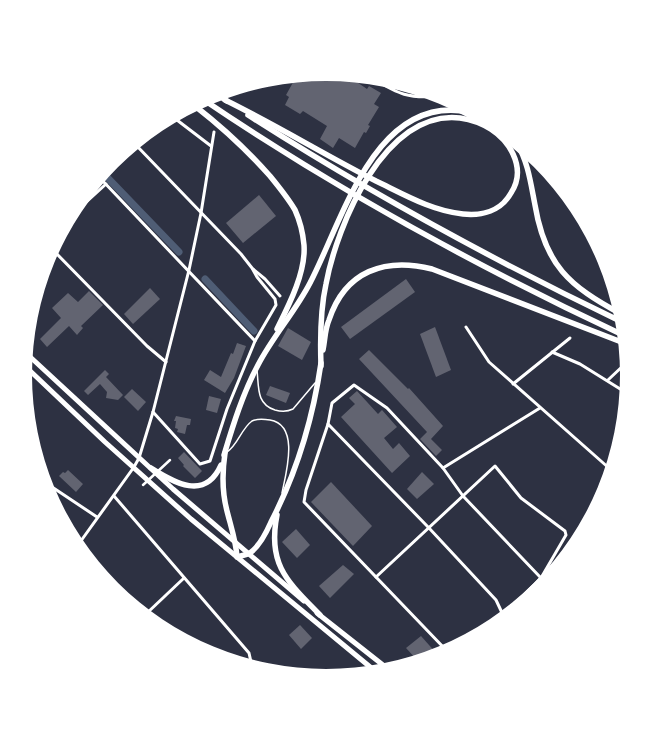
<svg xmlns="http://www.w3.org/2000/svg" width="652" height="750" viewBox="0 0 652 750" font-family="Jost,sans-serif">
	<rect width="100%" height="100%" fill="#2d3142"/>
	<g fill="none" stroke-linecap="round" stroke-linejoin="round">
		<!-- canal -->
		<g stroke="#4f5d75" stroke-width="7">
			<polyline points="104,174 179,252"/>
			<polyline points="205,279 254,331"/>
		</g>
	</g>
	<!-- building -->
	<g fill="#626471">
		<polygon points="326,74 348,76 367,89 369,86 381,93 374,104 379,107 368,125 370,126 366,133 364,132 355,148 339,138 333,148 320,139 327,126 303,111 300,114 285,105 289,97 286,95 296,77"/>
		<polygon points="259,195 276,216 243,243 226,223"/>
		<polygon points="406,279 415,292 350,339 341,327"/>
		<polygon points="150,288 160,299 133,324 124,314"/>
		<polygon points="89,291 103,305 81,326 83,328 77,335 69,326 47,347 40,339 61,318 52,308 68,293 78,302"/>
		<polygon points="435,327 451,370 436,377 420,334"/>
		<polygon points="288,328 311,342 302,360 278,346"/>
		<polygon points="237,343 246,346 234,378 225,393 204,380 210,370 221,377 231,353 233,354"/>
		<polygon points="369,350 408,389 409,388 443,426 431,439 442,450 436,456 420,439 427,432 359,359"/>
		<polygon points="105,370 109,374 106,377 123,395 118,400 106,398 107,392 100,384 88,395 84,391"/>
		<polygon points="270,386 290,393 286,403 266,395"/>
		<polygon points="132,389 146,402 138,411 124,397"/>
		<polygon points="357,391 378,414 382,410 397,427 384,438 393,449 399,443 410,456 392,473 341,417 355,404 349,398"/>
		<polygon points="209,396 221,399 217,413 206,410"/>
		<polygon points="176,416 191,419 190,425 187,425 185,434 177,432 178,429 175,428 176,421 174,421"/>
		<polygon points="184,452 202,471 195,478 183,466 184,465 178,458"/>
		<polygon points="68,470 83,484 76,492 59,476 63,472 65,473"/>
		<polygon points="422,472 434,484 417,499 407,489"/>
		<polygon points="331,482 372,526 353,546 311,502"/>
		<polygon points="296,529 310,545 297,558 282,542"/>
		<polygon points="343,565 354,574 330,598 319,586"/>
		<polygon points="300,625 312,638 301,649 289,635"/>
		<polygon points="421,636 437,654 417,660 406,648"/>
	</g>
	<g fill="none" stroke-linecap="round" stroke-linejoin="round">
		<!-- service -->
		<g stroke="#fff" stroke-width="1.5">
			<path d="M257 370C259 387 256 404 275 410 282 412 287 412 293 409L315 383"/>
			<path d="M227 452C238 445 241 429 252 421 258 418 264 419 270 420 300 425 286 473 282 493"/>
		</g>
		<!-- pedestrian -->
		<polyline stroke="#fff" stroke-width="2.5" points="143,485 170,460"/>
		<!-- minor -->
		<g stroke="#fff" stroke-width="3">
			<path d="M373 79C399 94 408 99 439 96"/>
			<polyline points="173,117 211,146"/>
			<polyline points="135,144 241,254 252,268 257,277 275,299 276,305 255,341 227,409 210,461 200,464 153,412"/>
			<polyline points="540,163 545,175 563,192 580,214"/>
			<polyline points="100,178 255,341"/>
			<polyline points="71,216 106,184"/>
			<polyline points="53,250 147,346 166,362"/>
			<polyline points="253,269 265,279 280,296"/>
			<polyline points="466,327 489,362 610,469"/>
			<polyline points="552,352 580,364 625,392"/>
			<polyline points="608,380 626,363"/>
			<polyline points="513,384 570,338"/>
			<polyline points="328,424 332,403 354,385 387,408 443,468 463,496 541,578"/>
			<polyline points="443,468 540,408"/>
			<polyline points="46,483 97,517"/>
			<polyline points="114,496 249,653 251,662 249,665"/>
			<polyline points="78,545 134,467 139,458 153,412 189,270 201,213 214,132"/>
			<polyline points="376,577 495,466 521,498 565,531 566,535 541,578 491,627"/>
			<polyline points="146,614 184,578"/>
			<polyline points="446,650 304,502 306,490 328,424 429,528 496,600 504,617"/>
		</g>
		<!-- primary -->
		<g stroke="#fff" stroke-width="5">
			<polyline points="27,354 173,489 304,601"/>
			<polyline points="26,367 105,442 191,519 375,671"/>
			<polyline points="317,613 388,669"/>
		</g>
		<!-- motorway -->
		<g stroke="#fff" stroke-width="5.5">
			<polyline points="218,95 227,101"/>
			<path d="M204 100C337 190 478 267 623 335"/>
			<path d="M225 100C276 125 325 155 376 181 403 194 432 211 463 214 482 216 501 211 511 193 519 181 519 167 513 154 503 133 482 121 460 118 385 109 337 225 326 284 320 311 320 338 321 366"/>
			<path d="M195 106C222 127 247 150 270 176 279 187 288 198 295 210 300 221 303 234 304 245 306 272 289 305 277 329"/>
			<path d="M248 115C368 192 493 260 622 322"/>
			<path d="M517 144C528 161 531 185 535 205 545 265 569 286 621 314"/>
			<path d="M323 350C325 340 325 329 329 320 345 271 385 257 432 269L624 343"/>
			<path d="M225 453C222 473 222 492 227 511 231 527 236 541 237 557 240 556 245 555 248 554 258 549 267 531 271 522 297 472 313 418 321 363"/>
			<path d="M224 455C233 425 243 393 258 365 273 336 295 312 310 283 343 220 375 93 469 112"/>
			<path d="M151 468C175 483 205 501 221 465"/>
			<path d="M277 515C267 565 288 582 320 615"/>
		</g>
	</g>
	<!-- crop -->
	<path d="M0 0H652V750H0ZM32 375a294 294 0 1 1 588 0a294 294 0 1 1-588 0Z" fill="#fff" fill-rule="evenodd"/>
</svg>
